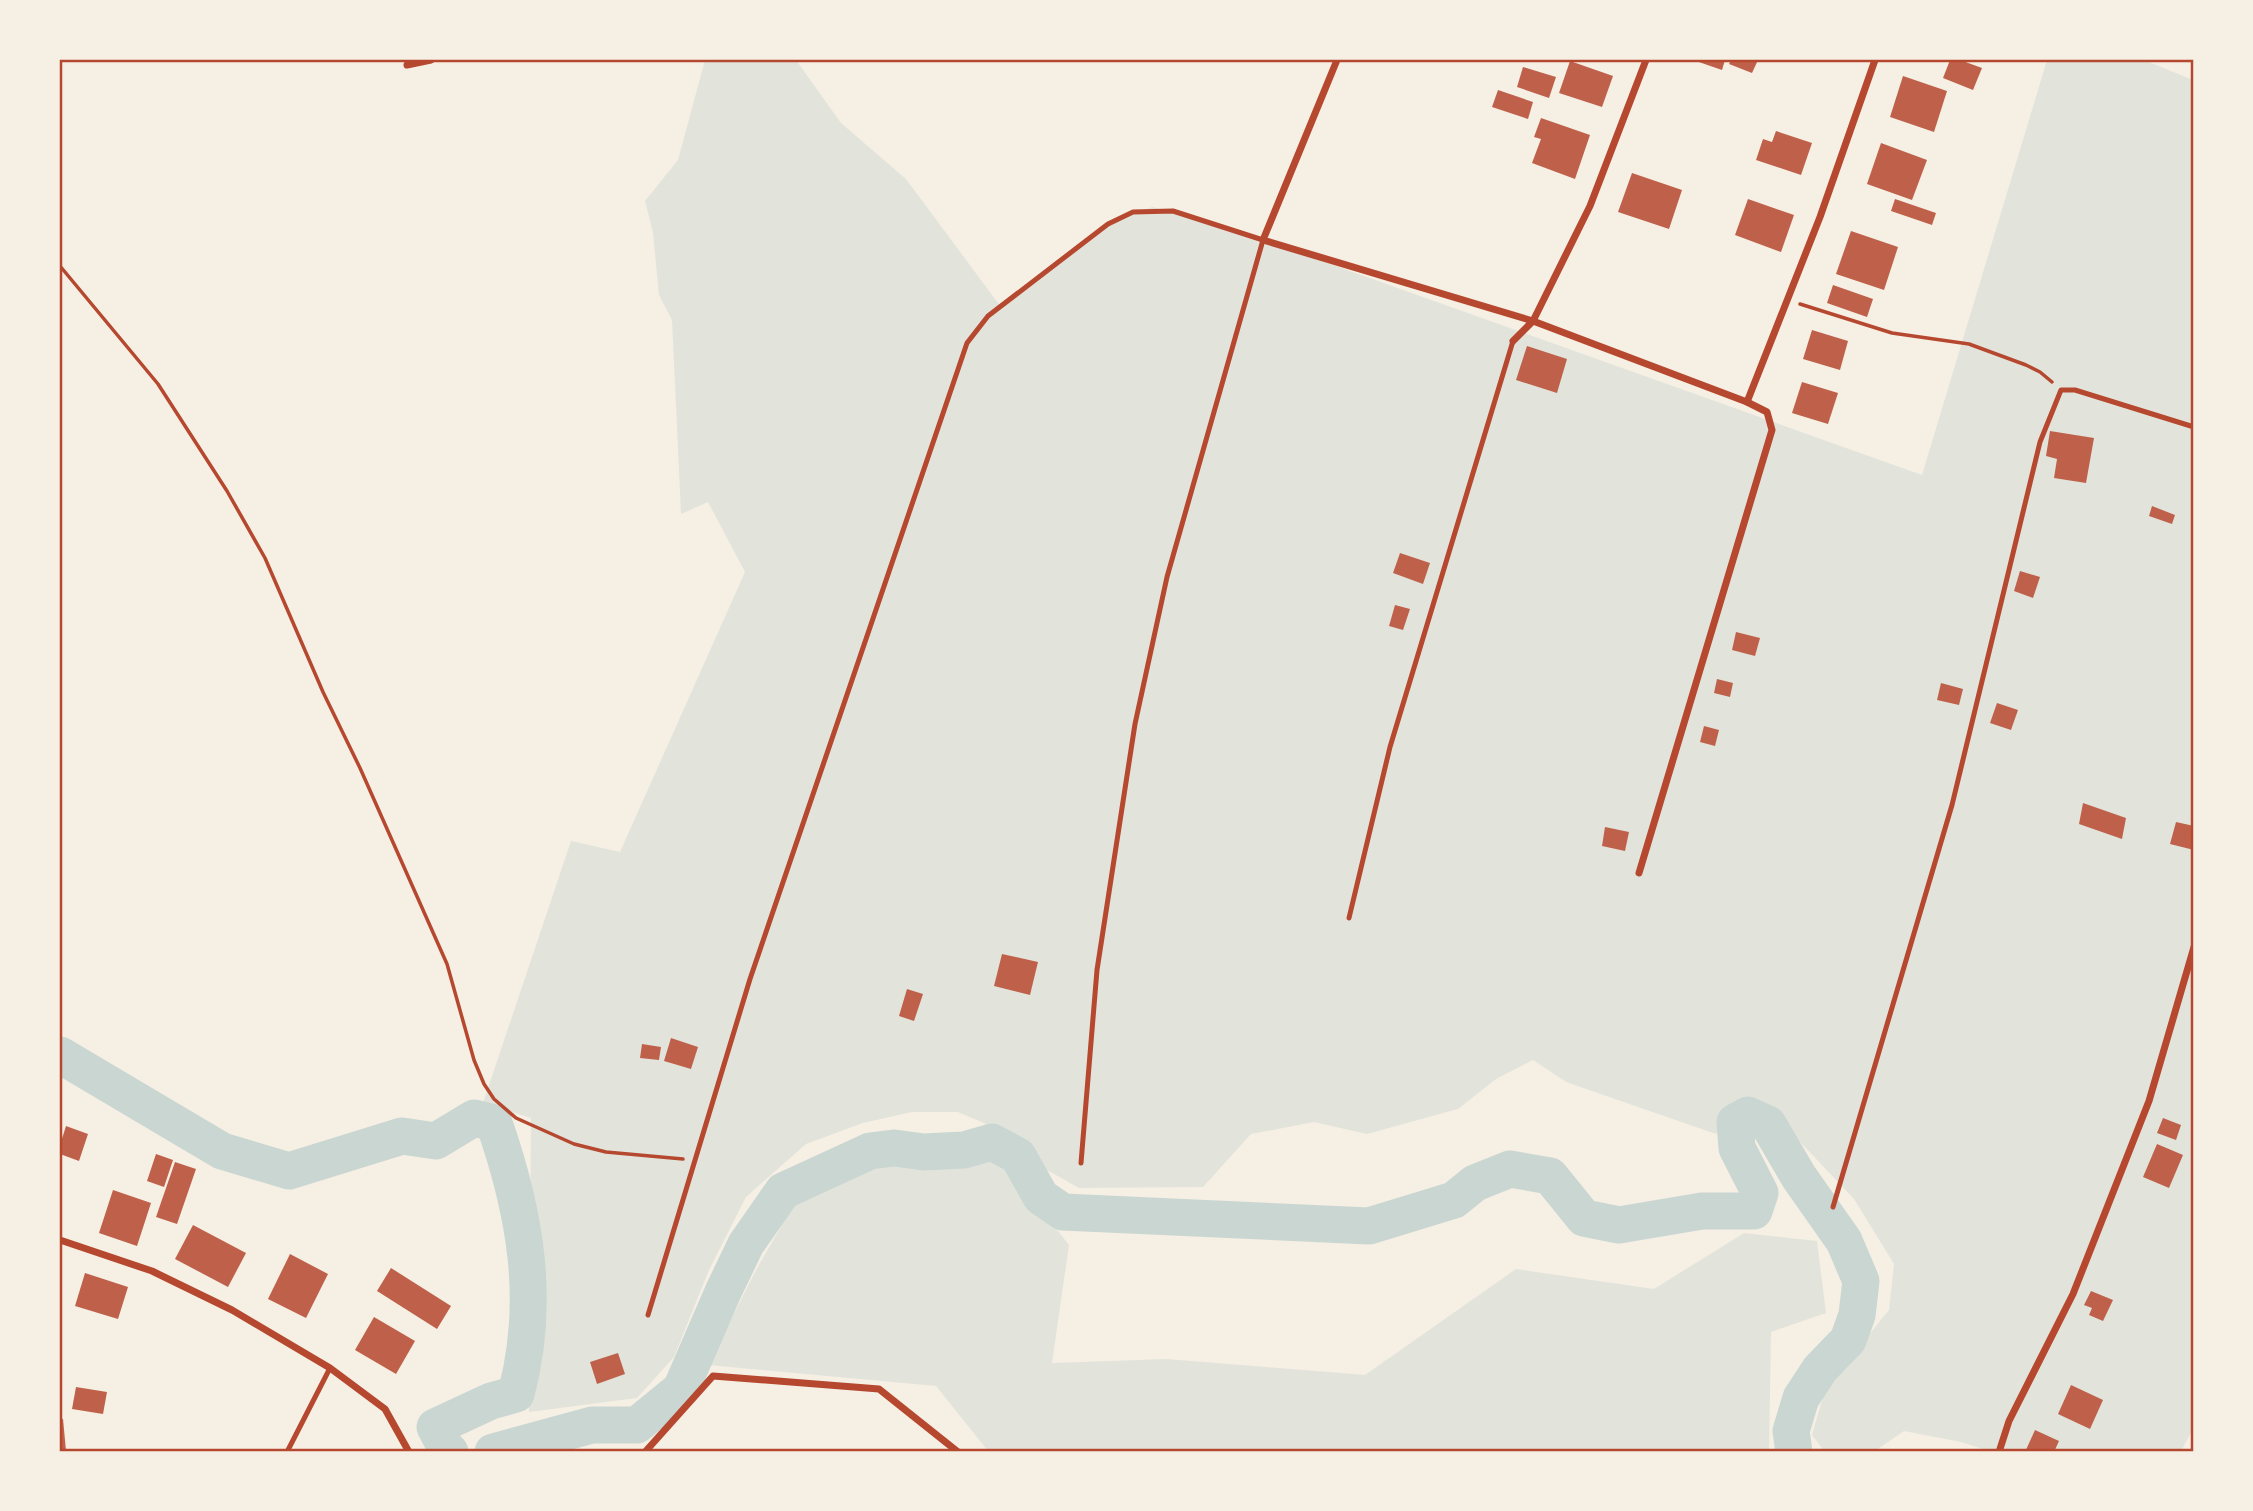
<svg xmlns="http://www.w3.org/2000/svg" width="2253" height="1511" viewBox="0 0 2253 1511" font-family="'PT Serif',serif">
	<rect width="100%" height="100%" fill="#f6efe4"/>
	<!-- green -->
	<g fill="#e2e4dc">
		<polygon points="705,60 796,60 841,123 906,179 1001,307 1120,216 1153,207 1263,240 1922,475 2047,60 2144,60 2193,80 2194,1427 2181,1451 1989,1451 1961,1442 1904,1431 1875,1451 1824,1451 1812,1435 1825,1389 1889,1310 1894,1264 1854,1199 1803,1145 1764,1107 1736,1103 1716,1134 1566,1082 1533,1060 1496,1079 1458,1109 1367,1134 1314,1122 1251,1134 1203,1187 1079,1188 1047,1170 1012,1135 958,1112 912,1112 863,1123 806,1144 746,1197 709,1270 674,1357 637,1398 529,1412 531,1118 483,1103 571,841 620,852 745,572 708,502 681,514 672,320 659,295 653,233 645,201 678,160"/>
		<polygon points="1001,1159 1069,1245 1052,1363 1167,1359 1365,1375 1516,1269 1654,1289 1744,1233 1817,1241 1826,1313 1771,1332 1769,1452 988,1451 936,1386 708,1365 756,1270 798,1197 897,1160"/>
	</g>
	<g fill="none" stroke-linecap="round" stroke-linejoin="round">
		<!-- river -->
		<g stroke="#c9d6d2" stroke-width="37">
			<path d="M60 1055 222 1151 289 1171 402 1136 436 1141 474 1118 494 1123C525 1212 541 1301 516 1394L491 1401 435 1427 447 1450 450 1452"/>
			<polyline points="493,1452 592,1425 637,1425 681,1389 723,1292 746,1244 783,1191 870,1151 894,1148 924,1152 964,1150 992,1142 1018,1156 1041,1197 1063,1212 1369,1226 1454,1200 1475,1183 1510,1169 1550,1176 1584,1218 1619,1225 1702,1211 1754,1211 1760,1193 1737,1148 1735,1122 1748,1115 1768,1124 1799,1177 1844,1241 1861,1281 1857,1315 1848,1340 1820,1369 1801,1398 1791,1431 1794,1452"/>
		</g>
	</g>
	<!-- building -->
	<g fill="#bf614a">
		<polygon points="1693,60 1725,60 1722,70"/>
		<polygon points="1731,60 1758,60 1752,73 1729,64"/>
		<polygon points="1950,60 1960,60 1982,68 1973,90 1943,78"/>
		<polygon points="1570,61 1613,76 1602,107 1559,93"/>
		<polygon points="1523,67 1556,77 1549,98 1517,87"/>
		<polygon points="1903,76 1947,91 1934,132 1890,117"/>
		<polygon points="1498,90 1533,102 1528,119 1492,107"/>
		<polygon points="1541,118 1590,135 1575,179 1532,163 1541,139 1534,137"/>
		<polygon points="1776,131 1812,143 1801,175 1756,160 1763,139 1772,142"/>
		<polygon points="1881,143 1927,160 1912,200 1867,184"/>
		<polygon points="1632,173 1682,190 1669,229 1618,212"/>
		<polygon points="1748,199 1794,215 1781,252 1735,235"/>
		<polygon points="1895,199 1936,213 1932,225 1891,211"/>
		<polygon points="1851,231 1898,247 1884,290 1836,274"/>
		<polygon points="1833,285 1873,299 1867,317 1827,303"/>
		<polygon points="1812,330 1848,341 1840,370 1803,359"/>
		<polygon points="1527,346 1567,359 1557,393 1516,380"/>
		<polygon points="1802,382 1838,393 1828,424 1792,413"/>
		<polygon points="2050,431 2094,438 2086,483 2054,478 2057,459 2046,456"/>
		<polygon points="2152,506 2175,515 2172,524 2149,516"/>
		<polygon points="1400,553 1430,563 1423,584 1393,573"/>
		<polygon points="2020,571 2040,577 2033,598 2014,591"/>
		<polygon points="1395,605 1410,609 1403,630 1389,626"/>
		<polygon points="1736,632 1760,638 1755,656 1732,650"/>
		<polygon points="1717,679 1733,683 1730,697 1714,693"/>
		<polygon points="1941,683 1963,689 1959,705 1937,700"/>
		<polygon points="1997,703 2018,710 2011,730 1990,723"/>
		<polygon points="1704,726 1719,730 1715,746 1700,742"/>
		<polygon points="2083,803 2126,818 2122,839 2079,824"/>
		<polygon points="2176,822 2194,826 2194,850 2170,844"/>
		<polygon points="1605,827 1629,832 1625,851 1602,846"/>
		<polygon points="1002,954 1038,962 1030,995 994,986"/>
		<polygon points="907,989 923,994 914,1021 899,1016"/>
		<polygon points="671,1038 698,1047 691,1069 664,1061"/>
		<polygon points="642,1044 661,1047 659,1060 640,1058"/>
		<polygon points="2163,1118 2181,1125 2176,1140 2157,1133"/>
		<polygon points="66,1126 88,1134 79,1161 60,1154 60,1145"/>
		<polygon points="2157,1144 2183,1155 2169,1188 2143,1177"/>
		<polygon points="156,1154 173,1160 164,1187 147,1181"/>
		<polygon points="175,1162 196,1169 177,1224 156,1217"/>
		<polygon points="113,1190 151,1203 137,1246 99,1233"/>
		<polygon points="193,1225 246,1253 228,1287 175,1259"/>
		<polygon points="290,1254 328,1274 306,1318 268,1299"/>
		<polygon points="391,1268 451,1306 437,1329 377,1291"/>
		<polygon points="85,1273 128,1287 118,1319 75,1306"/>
		<polygon points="2091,1291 2113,1300 2103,1321 2089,1315 2092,1308 2084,1305"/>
		<polygon points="374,1317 415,1341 396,1374 355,1350"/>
		<polygon points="618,1353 625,1374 597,1384 590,1362"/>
		<polygon points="2071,1385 2103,1400 2090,1429 2058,1414"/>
		<polygon points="76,1387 107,1392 103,1414 72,1409"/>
		<polygon points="60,1419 63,1419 66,1451 60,1451"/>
		<polygon points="2035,1430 2059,1441 2054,1452 2025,1452"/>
	</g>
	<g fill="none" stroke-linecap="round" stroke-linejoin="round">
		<!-- path -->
		<g stroke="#b5482f" stroke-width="3.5">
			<polyline points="60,266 158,384 227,491 265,558 323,692 360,768 447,964 474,1060 484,1084 494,1099 516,1118 574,1144 606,1152 683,1159"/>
			<polyline points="1800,304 1892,333 1969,344 2026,365 2040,372 2052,382"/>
		</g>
		<!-- service -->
		<g stroke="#b5482f" stroke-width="5">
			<polyline points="1349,918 1390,747 1513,341"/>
			<polyline points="1833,1207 1952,805 2040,442 2061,390 2075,390 2194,427"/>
			<polyline points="648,1315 750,979 967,343 988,316 1108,224 1133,212 1173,211 1263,240 1167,577 1135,724 1097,970 1081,1163"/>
			<polyline points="287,1452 330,1368"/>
		</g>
		<!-- minor -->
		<g stroke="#b5482f" stroke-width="7">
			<polyline points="1337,60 1263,240 1533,321 1747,402 1767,412 1772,430 1639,873"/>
			<polyline points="407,65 431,60"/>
			<polyline points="1513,341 1533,321 1590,206 1646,60"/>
			<polyline points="1747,402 1820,217 1875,60"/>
			<polyline points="60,1240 152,1271 232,1310 330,1368 385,1409 409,1452"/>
			<polyline points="645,1452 713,1376 879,1389 958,1452"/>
			<polyline points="1999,1452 2009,1421 2073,1294 2149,1101 2194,947"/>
		</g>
	</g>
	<!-- border -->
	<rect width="2253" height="1511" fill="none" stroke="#f6efe4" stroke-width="122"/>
	<rect x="61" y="61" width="2131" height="1389" fill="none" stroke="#b5482f" stroke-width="2.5"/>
</svg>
